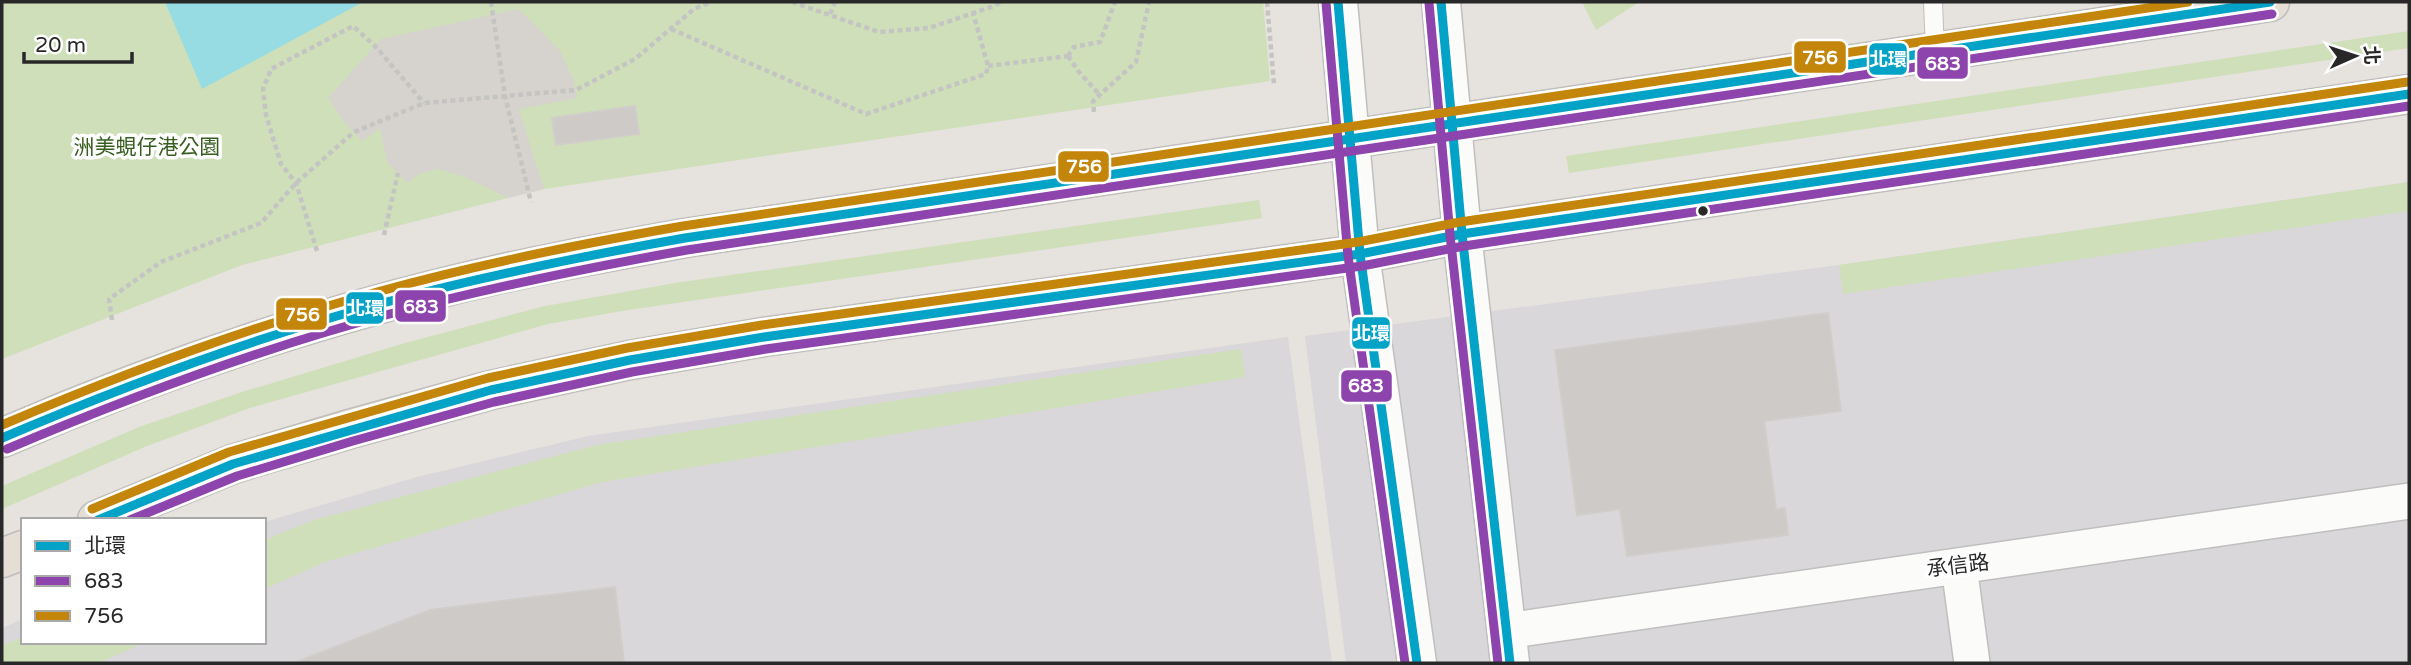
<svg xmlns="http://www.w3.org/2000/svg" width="2411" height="665" viewBox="0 0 2411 665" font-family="'Varela Round','Noto Sans TC',sans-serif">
	<rect width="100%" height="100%" fill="#e6e2de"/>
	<!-- industrial -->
	<g fill="#d9d7d9">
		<polygon points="2409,182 2409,663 1346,663 1305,336 1839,265"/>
		<polygon points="1288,337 1332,663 2,663 2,628 23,619 23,642 264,642 264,522 417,477 588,436"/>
	</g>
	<!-- green -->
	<g fill="#cfdfb9">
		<polygon points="2,2 1263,2 1270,81 544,189 242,265 2,359"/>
		<polygon points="1582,2 1639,2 1596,30"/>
		<polygon points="2409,31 2409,48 1569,173 1566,156"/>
		<polygon points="2409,182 2409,211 1843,294 1839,265"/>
		<polygon points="1259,200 1262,218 628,310 548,324 250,408 147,446 2,509 2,486 139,427 242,392 405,343 545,306 675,283"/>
		<polygon points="1241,349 1245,377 602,482 325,562 264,589 264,540 314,520 597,445"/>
		<polygon points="23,637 23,642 145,642 99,663 2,663 2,645"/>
	</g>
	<!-- plaza -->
	<polygon fill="#d6d2ce" points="519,9 560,51 574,81 577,98 519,109 544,189 508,198 463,176 437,169 419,174 407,183 387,162 380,128 362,141 345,123 328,98 381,39"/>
	<!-- water -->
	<polygon fill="#97dce2" points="165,2 363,2 202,89"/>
	<!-- building -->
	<g fill="#cdcac7" stroke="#d1cdca" stroke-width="2">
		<polygon points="635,106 639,134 556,145 552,118"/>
		<polygon points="1828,313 1841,411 1764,421 1776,509 1785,508 1788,535 1627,556 1620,509 1577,515 1555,350"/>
		<polygon points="615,587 624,663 294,663 430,610"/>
	</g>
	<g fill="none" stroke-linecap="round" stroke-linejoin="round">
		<defs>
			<polyline id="service" points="1933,2 1935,52"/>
			<g id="minor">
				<polyline points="1959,566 1972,663"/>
				<polyline points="1506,631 2409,501"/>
			</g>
			<g id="tertiary">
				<polyline points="1338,2 1360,254 1417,663"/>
				<polyline points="1441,2 1462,234 1510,663"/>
			</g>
			<g id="primary">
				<path d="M2 438C142 377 288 326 437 289 519 268 602 253 685 238L2270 2"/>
				<polyline points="97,520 233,464 350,429 491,390 630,360 764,337 1360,254 1462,234 2409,94"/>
				<polyline points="2,558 23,550"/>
			</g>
		</defs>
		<!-- service casing -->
		<use href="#service" stroke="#c0bfbf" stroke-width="20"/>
		<!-- minor casing -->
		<use href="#minor" stroke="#c0bfbf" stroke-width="38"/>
		<!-- tertiary casing -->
		<use href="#tertiary" stroke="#c0bfbf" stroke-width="41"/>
		<!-- primary casing -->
		<use href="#primary" stroke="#bfbdbc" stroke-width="41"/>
		<!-- path -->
		<g stroke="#c4c4c3" stroke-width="4.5" stroke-dasharray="5 3.5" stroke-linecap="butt">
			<polyline points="491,2 505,96 531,202"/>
			<polyline points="792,2 879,32 929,28 994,6 1001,2"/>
			<polyline points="1267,2 1274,84"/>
			<polyline points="830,14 835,2"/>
			<polyline points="671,29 866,114 986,74 988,66 973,13"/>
			<polyline points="1068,56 1074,47 1100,42 1115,2"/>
			<polyline points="1068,56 1079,72 1100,95"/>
			<polyline points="988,66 1068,56"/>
			<polyline points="1094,112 1093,101 1136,62 1149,2"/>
			<polyline points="384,235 398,173"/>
			<polyline points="317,251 296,183 281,164 266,115 263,89 271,69 353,26 375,46 424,103"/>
			<polyline points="112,320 109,299 161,262 261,223 296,183 354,132 424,103 576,90 635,59 694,9 711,2"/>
		</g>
		<!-- service -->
		<use href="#service" stroke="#fbfbfa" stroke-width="18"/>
		<!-- minor -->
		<use href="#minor" stroke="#fbfbfa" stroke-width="35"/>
		<!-- tertiary -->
		<use href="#tertiary" stroke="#fbfbfa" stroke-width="38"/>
		<!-- primary -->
		<use href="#primary" stroke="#e4ded4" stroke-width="38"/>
		<defs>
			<g id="bus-1">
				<polyline points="1338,2 1360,254 1417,663"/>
				<polyline points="1441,2 1462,234 1510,663"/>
				<path d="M2 438C126 385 253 338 383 303 483 276 584 256 685 238L2270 2"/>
				<polyline points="98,520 233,464 491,390 630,360 764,337 1360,254 1462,234 2409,94"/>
			</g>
			<g id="bus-2">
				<polyline points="1326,3 1348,256 1405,663"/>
				<polyline points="1429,3 1450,235 1498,663"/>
				<path d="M7 449C130 397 256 350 386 315 486 288 586 268 687 250L2272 14"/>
				<polyline points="130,520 237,476 353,441 494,402 632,372 766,349 1362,266 1464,246 2409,106"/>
			</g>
			<g id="bus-3">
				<path d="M2 425C124 373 249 327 377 292 478 264 580 244 683 226L2188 2"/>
				<polyline points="92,509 229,452 488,378 627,348 762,325 1358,242 1460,222 2407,82"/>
			</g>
		</defs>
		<!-- bus-1 casing -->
		<use href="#bus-1" stroke="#fff" stroke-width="14"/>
		<!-- bus-2 casing -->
		<use href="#bus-2" stroke="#fff" stroke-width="14"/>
		<!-- bus-3 casing -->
		<use href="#bus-3" stroke="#fff" stroke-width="14"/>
		<!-- bus-1 -->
		<use href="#bus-1" stroke="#02a3c6" stroke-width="9"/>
		<!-- bus-2 -->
		<use href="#bus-2" stroke="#8e44ad" stroke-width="9"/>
		<!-- bus-3 -->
		<use href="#bus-3" stroke="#c3860a" stroke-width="9"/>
	</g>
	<!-- markers -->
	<circle fill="#282828" stroke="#fff" stroke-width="2.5" cx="1703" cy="211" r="6"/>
	<g text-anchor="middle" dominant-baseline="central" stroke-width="7" stroke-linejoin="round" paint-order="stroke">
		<!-- park labels -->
		<g font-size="21" fill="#365e1f" stroke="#fff">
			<text x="147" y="147">洲美蜆仔港公園</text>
		</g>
		<!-- street labels -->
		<g font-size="21" fill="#282828" stroke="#fff">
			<text transform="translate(1958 566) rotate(-7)">承信路</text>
		</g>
	</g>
	<g stroke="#fff" stroke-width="2.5">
		<rect x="1793" y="40" width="54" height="34" rx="7" fill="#c3860a"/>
		<rect x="1868" y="42" width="40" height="34" rx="7" fill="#02a3c6"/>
		<rect x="1916" y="46" width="53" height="34" rx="7" fill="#8e44ad"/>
		<rect x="1057" y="150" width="53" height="33" rx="7" fill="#c3860a"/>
		<rect x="394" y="289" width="53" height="34" rx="7" fill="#8e44ad"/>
		<rect x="345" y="291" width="40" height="34" rx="7" fill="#02a3c6"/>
		<rect x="275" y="297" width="53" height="34" rx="7" fill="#c3860a"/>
		<rect x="1351" y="316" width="40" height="34" rx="7" fill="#02a3c6"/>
		<rect x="1340" y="369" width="53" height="34" rx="7" fill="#8e44ad"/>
	</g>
	<g font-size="19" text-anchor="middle" font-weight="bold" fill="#fff">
		<text x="1820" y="64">756</text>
		<text x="1888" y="66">北環</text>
		<text x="1943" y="70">683</text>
		<text x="1084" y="173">756</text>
		<text x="421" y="313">683</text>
		<text x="365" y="315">北環</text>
		<text x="302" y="321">756</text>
		<text x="1371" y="340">北環</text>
		<text x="1366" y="392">683</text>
	</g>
	<!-- border -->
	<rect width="2411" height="665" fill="none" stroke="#282828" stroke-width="7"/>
	<!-- legend -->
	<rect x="21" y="518" width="245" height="126" fill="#ffffff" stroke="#a9a9a9" stroke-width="2"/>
	<rect x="35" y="541" width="35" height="10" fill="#02a3c6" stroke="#a9a9a9" stroke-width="2"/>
	<text x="84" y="553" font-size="21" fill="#282828">北環</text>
	<rect x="35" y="576" width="35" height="10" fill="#8e44ad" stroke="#a9a9a9" stroke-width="2"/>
	<text x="84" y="588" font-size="21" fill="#282828">683</text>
	<rect x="35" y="611" width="35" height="10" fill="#c3860a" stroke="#a9a9a9" stroke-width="2"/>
	<text x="84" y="623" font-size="21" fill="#282828">756</text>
	<!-- north arrow -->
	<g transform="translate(2355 56) rotate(87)" stroke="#ffffff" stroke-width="5" paint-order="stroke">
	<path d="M0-5L12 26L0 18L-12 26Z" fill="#282828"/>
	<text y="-10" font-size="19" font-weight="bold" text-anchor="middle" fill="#282828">北</text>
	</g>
	<!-- scale -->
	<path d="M24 52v10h108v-10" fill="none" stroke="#282828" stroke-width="3.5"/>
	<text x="35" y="52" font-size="21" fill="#282828" stroke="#ffffff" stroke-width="5" paint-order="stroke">20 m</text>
</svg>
